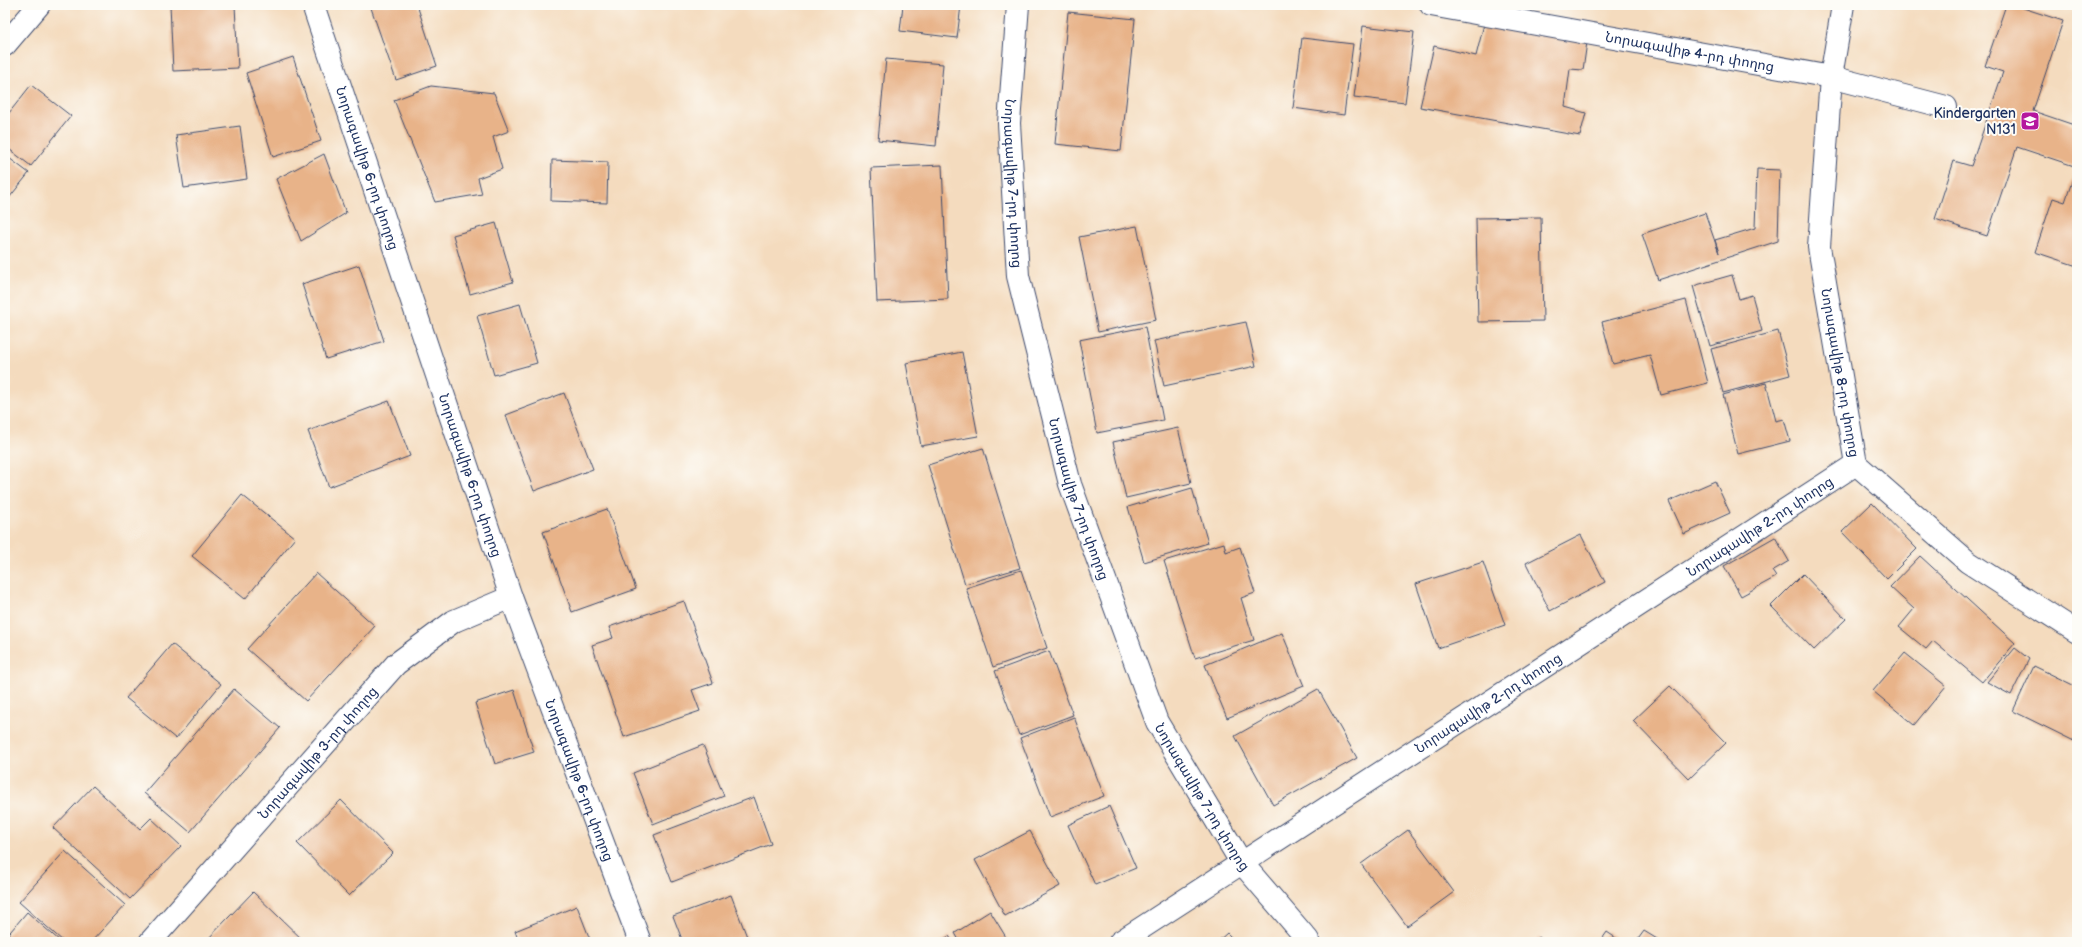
<svg xmlns="http://www.w3.org/2000/svg" width="2082" height="947" viewBox="0 0 2082 947" font-family="'Balsamiq Sans','Noto Sans Armenian',sans-serif">
	<rect width="100%" height="100%" fill="#fdfcf7"/>
	<filter id="ink" filterUnits="userSpaceOnUse"><feTurbulence type="fractalNoise" baseFrequency=".025" numOctaves="2"/><feDisplacementMap in="SourceGraphic" scale="8" xChannelSelector="R" yChannelSelector="G"/><feConvolveMatrix kernelMatrix="1 2 1 2 8 2 1 2 1" color-interpolation-filters="sRGB"/></filter>
	<filter id="wash" filterUnits="userSpaceOnUse"><feTurbulence type="fractalNoise" baseFrequency=".012" numOctaves="4" result="noise"/><feDisplacementMap in="SourceGraphic" scale="16" xChannelSelector="R" yChannelSelector="G"/><feGaussianBlur stdDeviation="0.9" result="paint"/><feColorMatrix in="noise" values="0 0 0 0 0 0 0 0 0 0 0 0 0 0 0 0 0 1.4 0 .05"/><feComposite in="paint" operator="in"/></filter>
	<g filter="url(#wash)">
		<rect width="100%" height="100%" fill="#f4dbbe"/>
		<g id="blocks">
			<!-- building -->
			<g fill="#e8b389">
				<polygon points="170,5 235,5 238,68 173,71"/>
				<polygon points="370,5 417,5 437,66 396,80"/>
				<polygon points="903,5 961,5 957,38 900,31"/>
				<polygon points="2006,5 2014,5 2063,21 2033,111 2077,126 2077,167 2017,147 1987,236 1935,219 1954,161 1971,166 2003,72 1985,66"/>
				<polygon points="1068,12 1135,19 1121,151 1055,144"/>
				<polygon points="1484,24 1587,42 1583,70 1570,69 1565,107 1586,113 1580,136 1420,107 1434,46 1476,56"/>
				<polygon points="1363,26 1414,32 1405,103 1354,97"/>
				<polygon points="1302,38 1353,44 1344,115 1293,108"/>
				<polygon points="293,57 321,141 273,157 246,73"/>
				<polygon points="886,59 943,64 936,146 878,140"/>
				<polygon points="31,85 71,116 31,166 5,146 5,118"/>
				<polygon points="431,86 494,93 509,131 493,137 502,169 478,178 482,194 435,202 394,100"/>
				<polygon points="240,126 247,179 184,188 176,135"/>
				<polygon points="324,154 346,213 301,241 276,179"/>
				<polygon points="5,155 29,173 5,203"/>
				<polygon points="552,160 608,162 607,203 551,201"/>
				<polygon points="942,165 948,299 877,302 871,168"/>
				<polygon points="2077,167 2077,266 2035,252 2053,198 2065,202"/>
				<polygon points="1757,169 1780,170 1778,241 1658,280 1642,234 1705,213 1719,253 1715,240 1755,228"/>
				<polygon points="1541,217 1543,321 1478,322 1476,218"/>
				<polygon points="496,223 513,282 470,294 453,235"/>
				<polygon points="1137,226 1156,320 1098,332 1079,237"/>
				<polygon points="359,265 384,341 326,359 302,284"/>
				<polygon points="1732,275 1739,299 1752,295 1762,331 1710,346 1693,286"/>
				<polygon points="1686,300 1708,383 1661,395 1650,355 1613,364 1602,322"/>
				<polygon points="520,304 537,363 494,375 477,316"/>
				<polygon points="1246,322 1256,366 1164,386 1154,341"/>
				<polygon points="1145,327 1163,420 1097,433 1079,340"/>
				<polygon points="1778,331 1790,375 1723,393 1711,349"/>
				<polygon points="962,352 978,436 921,446 906,363"/>
				<polygon points="1766,383 1776,421 1784,419 1790,441 1738,454 1723,395"/>
				<polygon points="564,393 593,469 534,491 506,415"/>
				<polygon points="389,401 410,456 329,487 308,431"/>
				<polygon points="1178,428 1191,483 1126,498 1113,442"/>
				<polygon points="983,448 1020,568 965,584 928,465"/>
				<polygon points="1715,481 1730,513 1684,534 1669,501"/>
				<polygon points="1192,488 1208,543 1144,562 1128,507"/>
				<polygon points="242,495 295,538 245,599 192,556"/>
				<polygon points="1872,503 1917,549 1887,579 1842,532"/>
				<polygon points="607,509 636,589 572,612 543,532"/>
				<polygon points="1581,535 1605,582 1550,611 1526,563"/>
				<polygon points="1775,537 1789,561 1772,571 1776,577 1741,596 1724,566"/>
				<polygon points="1224,543 1226,552 1240,547 1255,593 1241,598 1254,640 1195,658 1164,561"/>
				<polygon points="1920,556 2015,643 1982,682 1933,641 1926,649 1899,627 1914,609 1890,587"/>
				<polygon points="1483,562 1505,625 1438,648 1416,584"/>
				<polygon points="1021,570 1047,648 993,667 966,588"/>
				<polygon points="316,573 375,626 306,701 247,649"/>
				<polygon points="1803,574 1846,619 1814,650 1771,606"/>
				<polygon points="684,601 713,683 692,690 700,711 624,737 592,645 613,638 609,627"/>
				<polygon points="1282,633 1304,686 1227,718 1205,665"/>
				<polygon points="172,644 221,684 176,739 126,698"/>
				<polygon points="2015,648 2029,659 2011,695 1987,682"/>
				<polygon points="1049,651 1073,715 1019,735 995,671"/>
				<polygon points="1905,653 1946,686 1914,725 1873,691"/>
				<polygon points="2034,666 2077,687 2077,734 2074,741 2013,711"/>
				<polygon points="1670,686 1726,743 1689,779 1633,721"/>
				<polygon points="234,689 280,728 190,832 144,793"/>
				<polygon points="1318,689 1357,758 1273,805 1235,736"/>
				<polygon points="514,690 534,752 495,764 475,703"/>
				<polygon points="1074,717 1104,796 1050,817 1020,738"/>
				<polygon points="703,745 724,796 653,824 633,773"/>
				<polygon points="93,786 140,829 151,818 181,846 130,899 53,828"/>
				<polygon points="754,797 771,844 672,882 654,835"/>
				<polygon points="341,800 393,853 349,896 297,843"/>
				<polygon points="1109,806 1136,868 1095,885 1068,825"/>
				<polygon points="1408,830 1454,892 1407,926 1361,864"/>
				<polygon points="1030,831 1060,886 1005,916 975,860"/>
				<polygon points="65,851 125,905 91,942 64,942 19,902"/>
				<polygon points="253,892 305,942 205,942"/>
				<polygon points="731,895 749,942 683,942 673,916"/>
				<polygon points="577,906 591,942 519,942 515,931"/>
				<polygon points="990,911 1009,942 960,942 955,933"/>
				<polygon points="27,912 61,942 5,942 5,938"/>
				<polygon points="1644,931 1662,942 1636,942"/>
				<polygon points="1607,932 1622,942 1600,942"/>
				<polygon points="1227,933 1236,942 1217,942"/>
				<polygon points="949,936 953,942 939,942"/>
				<polygon points="1539,937 1545,942 1535,942"/>
			</g>
		</g>
	</g>
	<g filter="url(#ink)">
		<use href="#blocks" fill-opacity="0" stroke="#3c496c" stroke-width="1"/>
		<g fill="none" stroke-linecap="round" stroke-linejoin="round">
			<defs>
				<g id="street">
					<path id="s1" d="M313 5 511 597 640 942"/>
					<path id="s2" d="M1018 5 1009 123 1018 276 1070 484 1157 722 1241 862 1308 940"/>
					<path id="s3" d="M1431 5 1831 77 1946 107"/>
					<path id="s4" d="M1843 5 1831 77 1819 247 1856 464 1968 562 2077 632"/>
					<polyline points="5,45 39,5"/>
					<path id="s5" d="M150 942 396 664 454 621 511 597"/>
					<path id="s6" d="M1120 942 1856 464"/>
				</g>
			</defs>
			<!-- street casing -->
			<use href="#street" stroke="#3c496c" stroke-width="24"/>
			<!-- street -->
			<use href="#street" stroke="#fff" stroke-width="22"/>
		</g>
	</g>
	<!-- icons -->
	<defs>
		<symbol id="school-square" viewBox="-11 -11 22 22"><rect x="-9" y="-9" width="18" height="18" rx="4" fill="#b5179e" stroke="#fdfcf7"/><path d="M0-5L7-2L0 1L-7-2ZM-4 1L0 2.5L4 1V4Q0 6-4 4Z" fill="#fff"/></symbol>
	</defs>
	<g fill-rule="evenodd">
		<use href="#school-square" x="2019" y="110" width="22" height="22"/>
	</g>
	<g text-anchor="middle" dominant-baseline="central" stroke-width="4" stroke-linejoin="round" paint-order="stroke">
		<!-- street labels -->
		<g font-size="14" fill="#1b2f5e" stroke="#fdfcf7">
			<text stroke="none"><textPath href="#s3" startOffset="263">Նորագավիթ 4-րդ փողոց</textPath></text>
			<text stroke="none"><textPath href="#s1" startOffset="172">Նորագավիթ 6-րդ փողոց</textPath></text>
			<text stroke="none"><textPath href="#s2" startOffset="179">Նորագավիթ 7-րդ փողոց</textPath></text>
			<text stroke="none"><textPath href="#s4" startOffset="371">Նորագավիթ 8-րդ փողոց</textPath></text>
			<text stroke="none"><textPath href="#s1" startOffset="496">Նորագավիթ 6-րդ փողոց</textPath></text>
			<text stroke="none"><textPath href="#s2" startOffset="503">Նորագավիթ 7-րդ փողոց</textPath></text>
			<text stroke="none"><textPath href="#s6" startOffset="763">Նորագավիթ 2-րդ փողոց</textPath></text>
			<text stroke="none"><textPath href="#s6" startOffset="439">Նորագավիթ 2-րդ փողոց</textPath></text>
			<text stroke="none"><textPath href="#s5" startOffset="253">Նորագավիթ 3-րդ փողոց</textPath></text>
			<text stroke="none"><textPath href="#s1" startOffset="820">Նորագավիթ 6-րդ փողոց</textPath></text>
			<text stroke="none"><textPath href="#s2" startOffset="827">Նորագավիթ 7-րդ փողոց</textPath></text>
		</g>
		<!-- poi labels -->
		<g font-size="14" fill="#1b2f5e" stroke="#fdfcf7" text-anchor="end">
			<text x="2016" y="113">Kindergarten<tspan x="2016" dy="16">N131</tspan></text>
		</g>
	</g>
	<!-- margin -->
	<rect width="2082" height="947" fill="none" stroke="#fdfcf7" stroke-width="20"/>
</svg>
